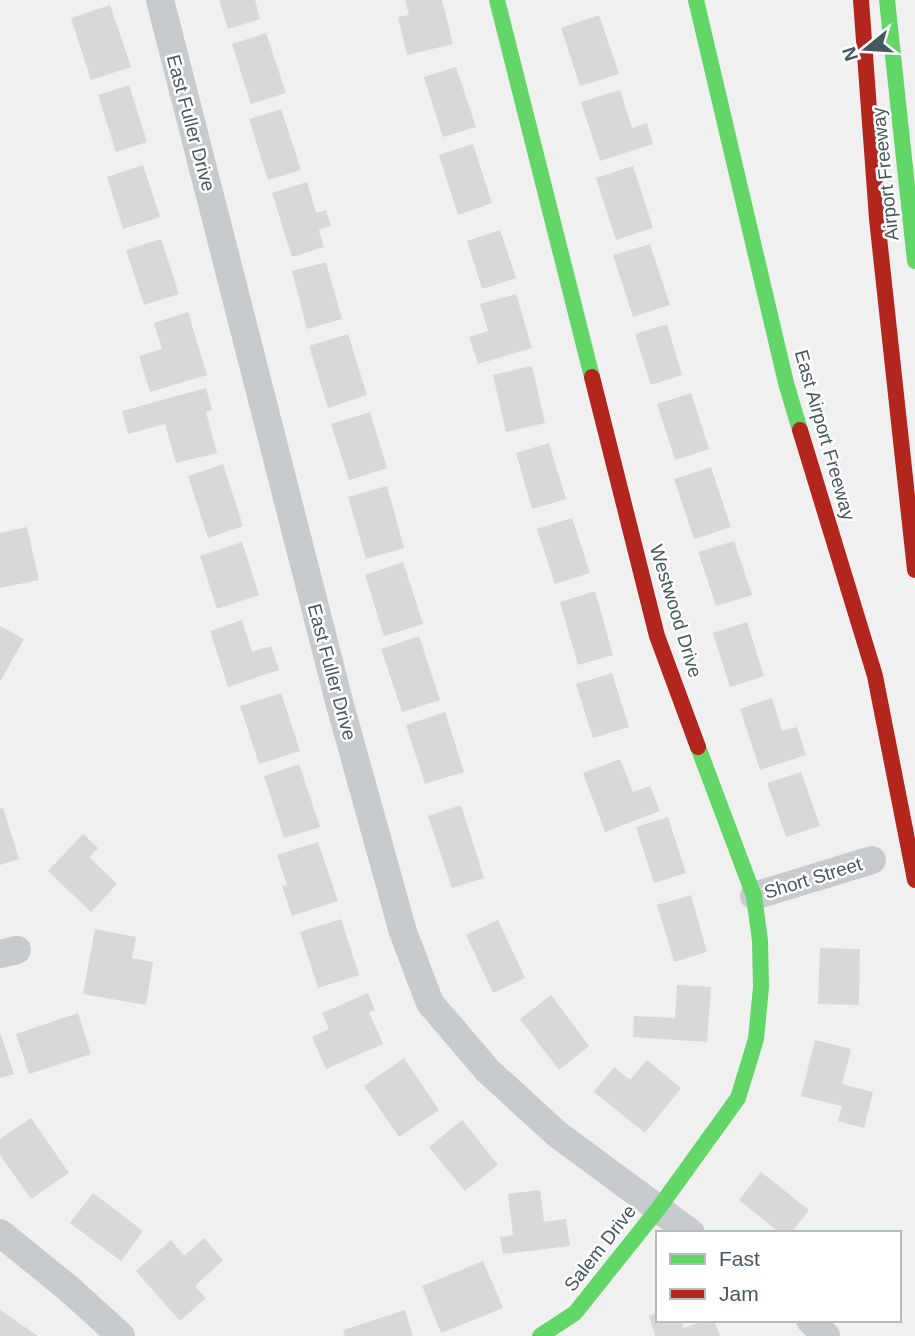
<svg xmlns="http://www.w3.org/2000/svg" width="915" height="1336" viewBox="0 0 915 1336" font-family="Arial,sans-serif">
	<rect width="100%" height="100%" fill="#f1f0f0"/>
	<!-- building -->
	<g fill="#d7d8d9">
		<polygon points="219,0 255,0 260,19 228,29"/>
		<polygon points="405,0 442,0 453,44 407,55 398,17 409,15"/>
		<polygon points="110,5 131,67 91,80 71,18"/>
		<polygon points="599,15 619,74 580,86 561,28"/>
		<polygon points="266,33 286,93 251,104 232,44"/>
		<polygon points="456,67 476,127 443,137 424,77"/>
		<polygon points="129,85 147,142 116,152 98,95"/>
		<polygon points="620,90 632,128 647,123 653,144 600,161 581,102"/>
		<polygon points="281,109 301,170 268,180 249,119"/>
		<polygon points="473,144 492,203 458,215 439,155"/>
		<polygon points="143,165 160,217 123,229 107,177"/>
		<polygon points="633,166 653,228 616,240 596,178"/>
		<polygon points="307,182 316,213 326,210 331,226 319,230 324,247 292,257 272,193"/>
		<polygon points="500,230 516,278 482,289 467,241"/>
		<polygon points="161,239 179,294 144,305 126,250"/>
		<polygon points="650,244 670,305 633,317 613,255"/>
		<polygon points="326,262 342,319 307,329 292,271"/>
		<polygon points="516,294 532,348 478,364 469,337 488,331 480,304"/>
		<polygon points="188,312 207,375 150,392 139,356 162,349 154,323"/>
		<polygon points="667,324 682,375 651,385 635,334"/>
		<polygon points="348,334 367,395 328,408 309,346"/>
		<polygon points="532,366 545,423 506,432 493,375"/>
		<polygon points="206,388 212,410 206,412 217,453 176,463 165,424 128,434 122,411"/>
		<polygon points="691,393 709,449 675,460 657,404"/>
		<polygon points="370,412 387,468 349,480 331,424"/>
		<polygon points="549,443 566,499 532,509 516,453"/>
		<polygon points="223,464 243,526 208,538 188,476"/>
		<polygon points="711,467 731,527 694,539 674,479"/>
		<polygon points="387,486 404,548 366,559 348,497"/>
		<polygon points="572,518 590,573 555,584 537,529"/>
		<polygon points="27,527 39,580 0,588 0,533"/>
		<polygon points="734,541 752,595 716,606 698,552"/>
		<polygon points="242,542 259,595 217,609 200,556"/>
		<polygon points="403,562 423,624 384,636 365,575"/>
		<polygon points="595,591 613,655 578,665 560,602"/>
		<polygon points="242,620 252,652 271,646 279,670 228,687 210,631"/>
		<polygon points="747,622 764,676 730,687 713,633"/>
		<polygon points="0,626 24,639 0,682"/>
		<polygon points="419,636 440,700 402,712 381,649"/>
		<polygon points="612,673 629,727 593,738 576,684"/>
		<polygon points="281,693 300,751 259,764 240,706"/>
		<polygon points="772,698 782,731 797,727 806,755 760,770 740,709"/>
		<polygon points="445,712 464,772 425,784 406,725"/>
		<polygon points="620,759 633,792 650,786 660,811 605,832 583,773"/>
		<polygon points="299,764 320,827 284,838 264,776"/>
		<polygon points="801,772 820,826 786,837 767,783"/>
		<polygon points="461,805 484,878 452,888 428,816"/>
		<polygon points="3,808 19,859 0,865 0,809"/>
		<polygon points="668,817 686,873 654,883 636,827"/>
		<polygon points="83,834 98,848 89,857 117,884 91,912 48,871"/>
		<polygon points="318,842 338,901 292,916 282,886 287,885 277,855"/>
		<polygon points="691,895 707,952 674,962 657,905"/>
		<polygon points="341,919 359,975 318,988 300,932"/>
		<polygon points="498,920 525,978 493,993 466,935"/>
		<polygon points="95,929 136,937 132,958 153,962 146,1005 83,994"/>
		<polygon points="820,948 860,949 859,1005 818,1004"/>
		<polygon points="677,985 711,987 707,1042 633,1037 634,1016 675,1018"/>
		<polygon points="368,993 375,1010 369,1012 383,1044 326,1069 312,1037 329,1029 322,1013"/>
		<polygon points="551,995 589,1046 559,1070 520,1019"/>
		<polygon points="78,1013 91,1054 29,1074 16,1034"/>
		<polygon points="0,1032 14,1074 0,1078"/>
		<polygon points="815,1040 851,1049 842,1084 873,1092 864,1128 838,1121 842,1106 801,1096"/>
		<polygon points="404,1058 439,1110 399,1137 364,1086"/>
		<polygon points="647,1060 681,1088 645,1133 594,1092 614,1067 630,1080"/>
		<polygon points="31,1118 69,1173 31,1199 0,1155 0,1139"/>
		<polygon points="462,1120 498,1165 465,1191 429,1147"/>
		<polygon points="761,1172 809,1210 791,1233 780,1233 739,1200"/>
		<polygon points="540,1190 544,1222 566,1219 570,1246 503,1254 500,1237 513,1235 508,1194"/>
		<polygon points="93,1193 143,1231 121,1261 70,1223"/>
		<polygon points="204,1238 223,1260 195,1286 206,1298 180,1321 136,1271 171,1240 184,1256"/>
		<polygon points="483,1261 503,1308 441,1333 422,1286"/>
		<polygon points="0,1310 38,1336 0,1336"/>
		<polygon points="405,1310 413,1336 345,1336 343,1330"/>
		<polygon points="658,1313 658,1320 681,1320 684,1328 707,1320 714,1320 720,1336 655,1336 649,1316"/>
	</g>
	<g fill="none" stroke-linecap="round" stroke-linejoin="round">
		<!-- street -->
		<g stroke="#c7cbcd" stroke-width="28">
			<polyline points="160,0 340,705 403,932 430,1003 488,1071 557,1134 691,1233"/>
			<polyline points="754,896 872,860"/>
			<polyline points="0,954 17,950"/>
			<polyline points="0,1233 68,1288 121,1336"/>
			<polyline points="810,1320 826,1336"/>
		</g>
		<!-- fast -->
		<g stroke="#63d668" stroke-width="16">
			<polyline points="497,0 592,377"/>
			<polyline points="696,0 786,383 800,430"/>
			<polyline points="887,0 915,261"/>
			<polyline points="540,1336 575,1313 658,1209 738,1098 756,1039 761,987 760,941 754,896 698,747"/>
		</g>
		<!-- jam -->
		<g stroke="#b3261e" stroke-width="16">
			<polyline points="861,0 877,219 915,570"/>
			<polyline points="592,377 657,636 698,747"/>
			<polyline points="800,430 875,676 915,880"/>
		</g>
	</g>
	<g text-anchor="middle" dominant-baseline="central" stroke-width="5" stroke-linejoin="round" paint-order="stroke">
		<!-- street labels -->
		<g font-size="19" fill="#45575f" stroke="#fff">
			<text transform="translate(191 123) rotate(75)">East Fuller Drive</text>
			<text transform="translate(885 174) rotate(-96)">Airport Freeway</text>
			<text transform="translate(825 435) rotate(74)">East Airport Freeway</text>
			<text transform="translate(676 611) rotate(73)">Westwood Drive</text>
			<text transform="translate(332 672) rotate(75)">East Fuller Drive</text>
			<text transform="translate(813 878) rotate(-17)">Short Street</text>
			<text transform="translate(600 1248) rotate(-52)">Salem Drive</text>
		</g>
	</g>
	<!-- legend -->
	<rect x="656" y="1231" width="245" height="91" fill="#ffffff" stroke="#b5bcbf" stroke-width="2"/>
	<rect x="670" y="1254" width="35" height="10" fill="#63d668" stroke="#b5bcbf" stroke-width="2"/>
	<text x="719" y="1266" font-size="21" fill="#45575f">Fast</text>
	<rect x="670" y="1289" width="35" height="10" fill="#b3261e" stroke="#b5bcbf" stroke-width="2"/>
	<text x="719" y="1301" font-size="21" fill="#45575f">Jam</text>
	<!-- north arrow -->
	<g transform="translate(866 49) rotate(252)" stroke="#ffffff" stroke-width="5" paint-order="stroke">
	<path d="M0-5L12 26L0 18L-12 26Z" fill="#45575f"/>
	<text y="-10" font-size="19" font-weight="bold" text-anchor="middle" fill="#45575f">N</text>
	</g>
</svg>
